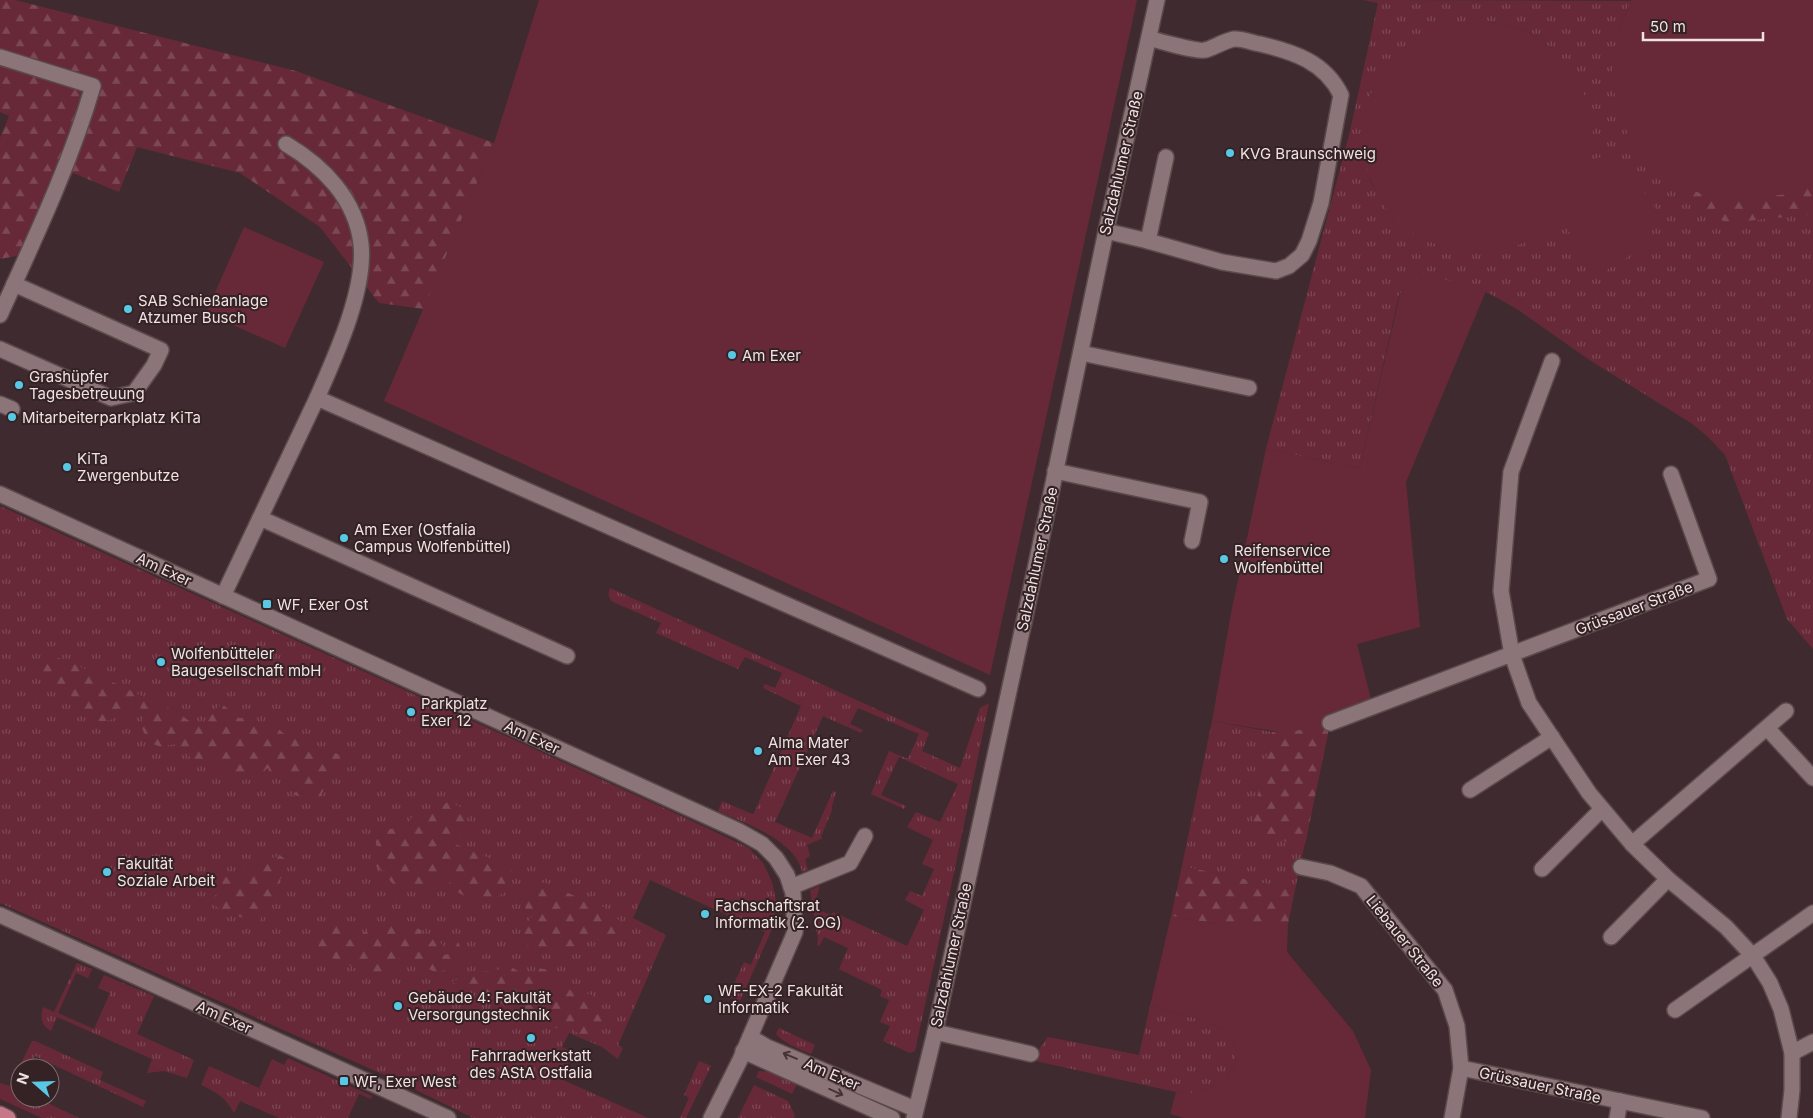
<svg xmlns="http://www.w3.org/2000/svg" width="1813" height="1118" viewBox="0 0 1813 1118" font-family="Inter,sans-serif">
	<defs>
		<pattern id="grass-tufts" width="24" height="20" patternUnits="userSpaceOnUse" patternTransform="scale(1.25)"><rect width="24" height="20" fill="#672938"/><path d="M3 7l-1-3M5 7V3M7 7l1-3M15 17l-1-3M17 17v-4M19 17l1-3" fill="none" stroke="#7d4855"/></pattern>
		<pattern id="forest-firs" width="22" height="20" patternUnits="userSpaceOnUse" patternTransform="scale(1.25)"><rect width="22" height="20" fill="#672938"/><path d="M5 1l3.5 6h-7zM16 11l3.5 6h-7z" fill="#7d4855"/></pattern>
	</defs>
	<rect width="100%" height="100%" fill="#3f2b2f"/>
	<!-- grass -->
	<g fill="url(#grass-tufts)" fill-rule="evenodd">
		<path d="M1363 0 1632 1 1618 29 1799 192 1813 181V649L1787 619 1725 455 1707 436 1691 423 1591 361 1517 309 1492 295 1471 284 1412 280 1399 295 1360 468 1266 449 1350 131 1378 3ZM1488 21 1526 31 1558 53 1418 237 1389 212 1369 179Z"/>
		<polygon points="0,506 677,814 749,848 763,863 772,882 777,905 772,929 740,1001 728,997 744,962 751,965 765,932 650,880 633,918 666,935 618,1045 623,1048 618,1059 602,1047 569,1033 562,1047 573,1052 561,1079 648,1118 473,1118 400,1082 0,903"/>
		<path d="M610 588 929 733 922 751 960 768 980 708 989 703 956 863 915 1051 910 1053 883 1041 890 1026 880 1022 889 1000 880 996 882 990 839 969 848 948 824 937 819 946 817 945 818 939 810 890 820 886 814 905 819 910 831 915 833 912 907 946 924 910 905 900 910 891 922 896 934 869 922 864 933 840 907 827 916 812 940 822 958 784 899 757 881 795 906 806 904 809 871 794 889 751 908 759 919 734 858 708 850 724 863 730 861 733 823 716 775 822 812 838 833 791 836 792 832 806V810L821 837 823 838 807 845 810 856 805 859 808 870 802 872C796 840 744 823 718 811L722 801 752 814 754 813 801 706 763 688 765 684 775 688 782 673 745 657 738 669 656 633 661 623 613 602C608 598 608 594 610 588Z"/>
		<polygon points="1212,721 1272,732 1330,723 1295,890 1182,866"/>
		<path d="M77 963 92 969 88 978 76 973 58 1013 94 1029 110 993 98 988 104 975 154 996 137 1034 194 1060 187 1078 164 1071 147 1073 152 1059 57 1017 51 1031C41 1025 40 1018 43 1007L54 1012Z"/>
		<polygon points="1150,1006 1202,1020 1224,1029 1232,1038 1236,1052 1235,1064 1226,1080 1209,1089 1193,1093 1176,1092 1031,1060 1048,1037 1139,1055"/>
		<path d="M779 1028 815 1045 811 1054C799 1049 785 1044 776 1034Z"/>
		<polygon points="32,1041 35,1041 103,1072 100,1080 146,1101 143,1107 35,1056 28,1068 20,1068 19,1089 20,1090 20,1098 37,1098 79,1118 42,1118 0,1099 0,1083 10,1086"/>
		<path d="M288 1058 372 1096 371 1099 359 1094 348 1118H279L240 1101 234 1113C226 1098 217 1092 201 1085L209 1066 259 1088 272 1059 284 1065Z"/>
		<polygon points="699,1061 711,1066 686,1118 680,1118 689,1098 684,1095"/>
		<polygon points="759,1071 769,1072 797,1084 792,1094 756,1077"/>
		<polygon points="754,1085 788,1101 795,1115 794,1118 738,1118"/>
	</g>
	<!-- forest -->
	<g fill="url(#forest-firs)">
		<polygon points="0,0 15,0 296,71 494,143 424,309 379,303 320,227 240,173 137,147 119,192 73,173 37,252 0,259 0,138 9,116 0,112"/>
		<polygon points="1663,177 1723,203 1799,192 1813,181 1813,214 1727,223 1685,200"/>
		<path d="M43 654 66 660 178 713 195 725 206 723 210 713 222 704 239 718H250L264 727 276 728 289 737 301 738 342 756 320 797 309 794 301 798 294 794 300 788 294 784 297 777H288L280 773 271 776 268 768 250 779 239 780 230 774 220 771 217 766 210 763 196 764C191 755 182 751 174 744L161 747 148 742 142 728V715L140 706C128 708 125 713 115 718 92 729 79 710 69 692H59L55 687 54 680 34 676 36 663Z"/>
		<polygon points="1330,723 1305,845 1249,834 1272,732 1286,733"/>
		<path d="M448 801 469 811 455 844 489 858 512 871C510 880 508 889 500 895 486 907 458 897 449 884L451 879 449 871 437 874C431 886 428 890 414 889L410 883 405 888C393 885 389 883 386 871L380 870 374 864V856L382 849 376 845 375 836 380 830C390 830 399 827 409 826L411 818 416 813H429L434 807 443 806Z"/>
		<path d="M281 856 289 862 258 924 220 909 213 904 214 897 219 891 215 886 214 875 218 871 229 879 234 874H238L241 878 246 866C259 865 268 858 281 856Z"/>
		<polygon points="1182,866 1295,890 1288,924 1217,924 1171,916"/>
		<path d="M544 882 590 903 601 905 619 920 621 933 612 941 603 943 594 937 568 954C555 950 542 950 529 947L522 936 527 923 533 914 526 910 523 900 527 892 538 889Z"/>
		<path d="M331 919 344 924 349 933 361 935C374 924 386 924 402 926 410 927 414 926 421 930L423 941 429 944 434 938 443 945 440 951 443 955 449 954 451 945 458 942 466 959 457 962 454 968 436 972 399 958 391 973 381 979 321 953 316 944 320 930Z"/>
		<path d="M502 964C516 966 516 974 530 975L538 968 549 970 550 978 553 988 561 983 574 993 583 992 597 997C605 1015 606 1023 592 1037L581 1035 573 1030 547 1027 532 1021 520 1010 506 1008 498 1000 481 995 451 982C468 975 477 967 496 973Z"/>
	</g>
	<!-- garden -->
	<g fill="#672938">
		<polygon points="539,0 1137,0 990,675 384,401 494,143"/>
		<polygon points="1629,0 1813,0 1813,181 1799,192 1723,203 1663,177 1630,141 1611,82 1618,29 1632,1"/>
		<polygon points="1488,21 1526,31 1558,53 1581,84 1593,122 1592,160 1618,151 1662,220 1643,233 1650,243 1598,275 1587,267 1562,218 1530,241 1493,253 1454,251 1418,237 1388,212 1369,178 1362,140 1367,101 1385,67 1414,40 1449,24"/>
		<polygon points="244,227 324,262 285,348 206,313"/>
		<polygon points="1428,277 1471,284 1486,291 1406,482 1420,627 1357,644 1373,707 1330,723 1286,733 1212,721 1232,608 1266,449 1360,468 1400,294 1412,280"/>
		<polygon points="1171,916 1217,924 1288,924 1287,952 1353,1031 1371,1070 1365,1118 1184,1118 1170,1114 1176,1092 1193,1093 1209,1089 1226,1080 1235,1064 1236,1052 1232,1038 1224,1029 1202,1020 1150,1006"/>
	</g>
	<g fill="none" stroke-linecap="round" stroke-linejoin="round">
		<defs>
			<g id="minor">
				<path d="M0 57 93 86C70 165 34 240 0 315"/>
				<path d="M286 144C323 166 356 199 361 244 366 290 335 357 317 398"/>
				<polyline points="1106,231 1148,241 1166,157"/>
				<path d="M1148 241 1222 262 1276 271 1289 266 1302 255 1309 241 1321 203 1341 95C1325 62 1294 52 1260 44 1252 43 1242 38 1234 39 1223 41 1212 49 1205 50 1198 52 1158 41 1149 38"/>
				<polyline points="0,349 111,398 134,393 154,365 161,350 14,284"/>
				<polyline points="1081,353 1249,388"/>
				<polyline points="1552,361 1511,472 1501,591 1512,655 1529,703 1589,793 1632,844 1668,879 1726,927 1753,956 1770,983 1781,1009 1792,1053 1792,1090 1789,1118"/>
				<polyline points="0,404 12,409"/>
				<polyline points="1055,471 1200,502 1192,541"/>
				<polyline points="0,494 739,831 762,844 776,858 787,875 793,893 795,932 740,1060 711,1118"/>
				<polyline points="260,518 567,656"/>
				<polyline points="223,596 317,398 978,689"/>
				<polyline points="1330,723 1709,579 1671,474"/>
				<polyline points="1767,728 1813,778"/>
				<polyline points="1470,790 1552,737"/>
				<polyline points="1632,844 1786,711"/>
				<polyline points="1301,867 1330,873 1361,886 1445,990 1457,1026 1460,1058 1461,1068 1452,1118"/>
				<polyline points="1542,869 1602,809"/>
				<polyline points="791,887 850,863 865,836"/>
				<polyline points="0,915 448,1118"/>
				<polyline points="1611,937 1668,879"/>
				<polyline points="1675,1010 1813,913"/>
				<polyline points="935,1032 1031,1054"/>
				<polyline points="750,1037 767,1047 915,1109"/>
				<polyline points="743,1051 892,1118"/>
				<polyline points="1792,1053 1813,1042"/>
				<polyline points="1461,1068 1702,1118"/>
				<polyline points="914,1118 935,1032 1024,622 1106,231 1157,0"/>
				<polyline points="1617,1118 1620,1101"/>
			</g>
			<polyline id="major" points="0,1114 8,1118"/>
		</defs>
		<!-- minor casing -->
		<use href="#minor" stroke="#5a4a4c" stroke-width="18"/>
		<!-- major casing -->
		<use href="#major" stroke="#5a4a4c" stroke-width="18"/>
		<!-- minor -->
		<use href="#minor" stroke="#8c7578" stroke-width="15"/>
		<!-- major -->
		<use href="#major" stroke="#c77888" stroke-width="15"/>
	</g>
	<!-- one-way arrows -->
	<defs><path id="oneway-shaft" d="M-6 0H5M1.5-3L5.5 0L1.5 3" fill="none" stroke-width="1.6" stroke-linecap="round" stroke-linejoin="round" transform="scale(1.25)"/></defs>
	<g stroke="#463336">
		<use href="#oneway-shaft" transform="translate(790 1056) rotate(-157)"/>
		<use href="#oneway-shaft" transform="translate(836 1092) rotate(24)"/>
	</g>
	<!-- markers -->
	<g fill="#59c8e5" stroke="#342225" stroke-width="2">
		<circle cx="1230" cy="153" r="5"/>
		<circle cx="128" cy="309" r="5"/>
		<circle cx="732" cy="355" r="5"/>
		<circle cx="19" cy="385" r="5"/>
		<circle cx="12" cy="417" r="5"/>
		<circle cx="67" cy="467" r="5"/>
		<circle cx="344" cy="538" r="5"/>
		<circle cx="1224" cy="559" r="5"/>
		<rect x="262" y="599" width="10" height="10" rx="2.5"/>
		<circle cx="161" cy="662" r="5"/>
		<circle cx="411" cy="712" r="5"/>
		<circle cx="758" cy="751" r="5"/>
		<circle cx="107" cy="872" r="5"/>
		<circle cx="705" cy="914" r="5"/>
		<circle cx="708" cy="999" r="5"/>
		<circle cx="398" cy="1006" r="5"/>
		<circle cx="531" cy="1038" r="5"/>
		<rect x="339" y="1076" width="10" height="10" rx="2.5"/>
	</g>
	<g text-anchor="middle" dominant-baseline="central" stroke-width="4" stroke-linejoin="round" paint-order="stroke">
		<!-- poi labels -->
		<g font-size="15" fill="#efe2e3" stroke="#342225" text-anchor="start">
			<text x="1240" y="153">KVG Braunschweig</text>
			<text x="138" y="300">SAB Schießanlage<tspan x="138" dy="17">Atzumer Busch</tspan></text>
			<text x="742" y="355">Am Exer</text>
			<text x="29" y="376">Grashüpfer<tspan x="29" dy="17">Tagesbetreuung</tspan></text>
			<text x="22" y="417">Mitarbeiterparkplatz KiTa</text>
			<text x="77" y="458">KiTa<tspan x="77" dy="17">Zwergenbutze</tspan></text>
			<text x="354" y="529">Am Exer (Ostfalia<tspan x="354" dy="17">Campus Wolfenbüttel)</tspan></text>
			<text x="1234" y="550">Reifenservice<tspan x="1234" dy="17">Wolfenbüttel</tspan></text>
			<text x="277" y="604">WF, Exer Ost</text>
			<text x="171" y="653">Wolfenbütteler<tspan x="171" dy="17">Baugesellschaft mbH</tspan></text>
			<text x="421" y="703">Parkplatz<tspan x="421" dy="17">Exer 12</tspan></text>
			<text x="768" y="742">Alma Mater<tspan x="768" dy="17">Am Exer 43</tspan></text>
			<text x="117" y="863">Fakultät<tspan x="117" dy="17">Soziale Arbeit</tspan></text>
			<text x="715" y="905">Fachschaftsrat<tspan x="715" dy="17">Informatik (2. OG)</tspan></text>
			<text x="718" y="990">WF-EX-2 Fakultät<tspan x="718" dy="17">Informatik</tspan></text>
			<text x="408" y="997">Gebäude 4: Fakultät<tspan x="408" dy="17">Versorgungstechnik</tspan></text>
			<text x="531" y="1055" text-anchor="middle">Fahrradwerkstatt<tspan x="531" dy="17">des AStA Ostfalia</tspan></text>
			<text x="354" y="1081">WF, Exer West</text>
		</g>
		<!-- street labels -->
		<g font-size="15" fill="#efe2e3" stroke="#342225">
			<text transform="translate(1121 163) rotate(-77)">Salzdahlumer Straße</text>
			<text transform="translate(1037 559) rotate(-78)">Salzdahlumer Straße</text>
			<text transform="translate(164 569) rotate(25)">Am Exer</text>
			<text transform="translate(1634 608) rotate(-21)">Grüssauer Straße</text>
			<text transform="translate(532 737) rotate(25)">Am Exer</text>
			<text transform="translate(1405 941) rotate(51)">Liebauer Straße</text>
			<text transform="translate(951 955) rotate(-78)">Salzdahlumer Straße</text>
			<text transform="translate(224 1017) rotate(24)">Am Exer</text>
			<text transform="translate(832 1074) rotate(23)">Am Exer</text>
			<text transform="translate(1540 1085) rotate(12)">Grüssauer Straße</text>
		</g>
	</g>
	<!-- north arrow -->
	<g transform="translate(35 1083) rotate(290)"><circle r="24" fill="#342225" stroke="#7f6f71"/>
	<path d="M0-4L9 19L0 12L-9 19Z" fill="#59c8e5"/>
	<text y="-8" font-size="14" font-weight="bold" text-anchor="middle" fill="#efe2e3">N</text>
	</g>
	<!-- scale -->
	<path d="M1643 32v8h120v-8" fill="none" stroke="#efe2e3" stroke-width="2.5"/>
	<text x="1650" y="32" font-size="15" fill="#efe2e3" stroke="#342225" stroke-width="4" paint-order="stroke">50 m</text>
</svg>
